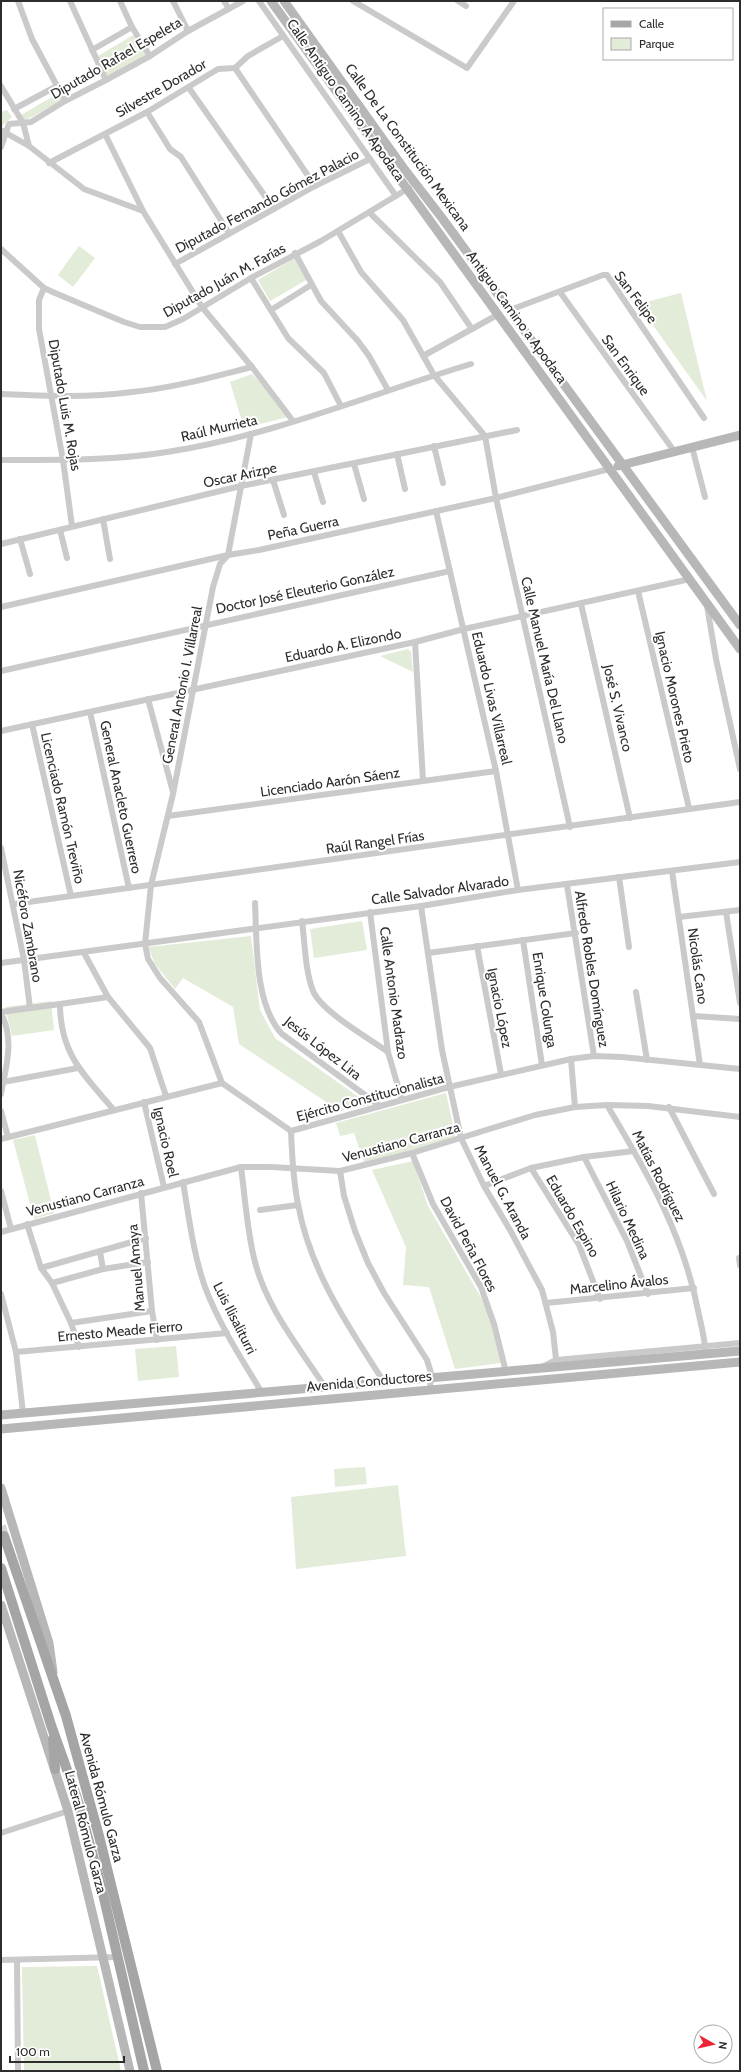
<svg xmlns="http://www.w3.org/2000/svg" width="741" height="2072" viewBox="0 0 741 2072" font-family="Cabin,sans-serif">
	<rect width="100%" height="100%" fill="#fff"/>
	<!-- green -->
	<g fill="#e3ebd9">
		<polygon points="135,34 147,56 108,77 98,56"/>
		<polygon points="59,93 63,100 24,121 21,115"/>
		<polygon points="7,110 12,117 2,126 1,112"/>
		<polygon points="79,246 95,258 73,287 58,275"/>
		<polygon points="295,258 308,279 270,301 258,280"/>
		<polygon points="681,293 707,401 638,304"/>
		<polygon points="252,374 276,399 288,417 244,428 230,382"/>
		<polygon points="408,649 411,652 413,672 380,656"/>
		<polygon points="362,921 367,950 314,958 310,929"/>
		<polygon points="251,936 260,1010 275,1038 370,1105 340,1111 239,1044 233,1007 183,978 175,989 155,964 148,947"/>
		<polygon points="51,1001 54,1030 12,1036 5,1007"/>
		<polygon points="446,1093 456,1139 364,1162 354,1133 340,1136 336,1123"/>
		<polygon points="35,1135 54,1213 34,1219 13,1140"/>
		<polygon points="413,1161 428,1206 487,1308 501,1363 455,1369 429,1287 403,1285 406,1247 372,1170"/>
		<polygon points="176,1346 179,1377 138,1381 135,1349"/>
		<polygon points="365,1467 367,1484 335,1487 334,1469"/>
		<polygon points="398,1485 406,1556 296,1569 291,1497"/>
		<polygon points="97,1966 121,2071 24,2071 22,1967"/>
	</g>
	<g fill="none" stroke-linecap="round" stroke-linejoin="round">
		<!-- primary-tunnel -->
		<polyline stroke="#d5d5d5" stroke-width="10" stroke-dasharray="10 5" stroke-linecap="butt" points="1,1526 4,1536"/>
		<!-- street -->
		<g stroke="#cacaca" stroke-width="6">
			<polyline points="18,1 32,39 65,101"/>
			<polyline points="70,1 106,80"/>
			<polyline points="120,1 132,27 150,56"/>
			<polyline points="173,1 188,31"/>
			<polyline points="224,1 229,9"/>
			<polyline points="259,1 396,196"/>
			<polyline points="353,1 467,68 514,1"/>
			<polyline points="458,1 466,6"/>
			<polyline points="92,50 132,27"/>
			<polyline points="235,68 315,186"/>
			<polyline points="1,86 23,123 29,146"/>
			<polyline points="189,88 274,209"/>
			<polyline points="14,109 57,86"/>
			<polyline points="147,112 170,149 181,157 229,233"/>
			<polyline points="1,130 29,146 84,189 143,211"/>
			<polyline points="105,134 143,211 202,307 252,367 293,421"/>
			<polyline points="1,147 9,124 31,122 65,101 106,80 150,56 188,31 243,1"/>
			<polyline points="49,163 147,112 218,69 235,68 248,56 283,36"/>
			<polyline points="370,213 440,282 472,329"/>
			<polyline points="338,231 361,272 403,320 434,375 485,436 496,498 570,827"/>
			<polyline points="1,249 44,288 55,293 124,322 140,327 165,327 183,319 251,278 321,241 409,188"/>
			<polyline points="295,253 321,301 358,341 369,356 388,390"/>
			<polyline points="175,264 315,186 370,159"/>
			<polyline points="251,278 288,338 324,373 341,406"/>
			<polyline points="44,288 39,300 39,329 63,460 72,526"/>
			<polyline points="560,292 674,451"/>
			<polyline points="271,310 311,285"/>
			<polyline points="510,310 603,275 607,275 704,418"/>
			<polyline points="423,356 499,314"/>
			<path d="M1 394C45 396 88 398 132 392 173 388 212 377 252 367"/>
			<polyline points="434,446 443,483"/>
			<polyline points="692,447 705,497"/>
			<polyline points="397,454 405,489"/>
			<path d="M1 460C56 460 112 461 167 452 271 436 371 394 471 364"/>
			<polyline points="354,464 364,499"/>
			<polyline points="314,472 323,502"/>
			<polyline points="273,480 284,515"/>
			<polyline points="436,511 496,771 518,890"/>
			<polyline points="103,519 110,559"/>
			<polyline points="60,530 67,558"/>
			<polyline points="20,539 30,574"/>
			<polyline points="1,544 241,486 517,430"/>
			<polyline points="638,591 689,808"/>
			<polyline points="581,604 630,818"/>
			<polyline points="707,606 716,659 740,769"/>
			<polyline points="1,607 228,555 259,550 496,498 609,469"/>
			<polyline points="415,642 423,781"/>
			<polyline points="1,671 450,571"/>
			<polyline points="148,699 173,792"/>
			<polyline points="90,712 129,888"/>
			<polyline points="32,724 71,896"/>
			<polyline points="1,731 415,642 464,629 690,579"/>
			<polyline points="168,816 496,771"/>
			<polyline points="1,848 24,960 30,1008"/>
			<polyline points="672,871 700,1065"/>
			<polyline points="619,877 629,947"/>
			<polyline points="567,885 594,1056"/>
			<path d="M255 903C257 942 254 1004 282 1034L380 1106"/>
			<polyline points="14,904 740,802"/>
			<polyline points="421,906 442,1050 461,1138 484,1186 510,1230 542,1290 553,1332 557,1368"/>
			<polyline points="370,912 388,1052 402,1100"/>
			<polyline points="726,912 740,1003"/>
			<polyline points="679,917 740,910"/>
			<path d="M302 921C305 944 305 970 313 991 322 1012 369 1038 388 1052"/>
			<polyline points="523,940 542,1065"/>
			<polyline points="477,946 501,1074"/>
			<polyline points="84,953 108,997 150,1048 166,1096"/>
			<polyline points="428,953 576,933"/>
			<polyline points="1,963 421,906 518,890 740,862"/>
			<polyline points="636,992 647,1060"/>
			<path d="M108 997 60 1004C60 1053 83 1074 113 1109"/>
			<polyline points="1,1012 60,1004"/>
			<path d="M1 1013C15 1041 6 1066 1 1094"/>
			<polyline points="694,1016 740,1019"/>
			<polyline points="571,1059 575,1107"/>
			<polyline points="3,1082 78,1068"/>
			<polyline points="222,1083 199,1022 160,978 148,959 145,944 151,885 173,794 213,587 220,564 228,555 251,434"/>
			<polyline points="144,1102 164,1187"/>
			<path d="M607 1105C648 1174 684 1235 699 1315 702 1328 705 1341 706 1354"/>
			<polyline points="669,1107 714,1194"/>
			<polyline points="1,1111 8,1137"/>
			<path d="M291 1131C292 1156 293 1180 298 1204 310 1271 348 1326 384 1382"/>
			<polyline points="1,1139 222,1083 291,1131 449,1087 571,1059 594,1056 622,1057 740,1069"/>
			<polyline points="412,1153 433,1204 481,1287 494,1324 506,1372"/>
			<polyline points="584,1157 627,1241 648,1294"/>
			<path d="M241 1167C245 1197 247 1229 254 1258 265 1306 299 1347 325 1387"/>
			<polyline points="531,1168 579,1245 600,1299"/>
			<polyline points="340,1171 344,1196 355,1231 368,1263 384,1293 427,1360 431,1373 430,1389"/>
			<path d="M183 1182C189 1217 193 1253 205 1287 219 1324 241 1358 261 1391"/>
			<polyline points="484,1186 531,1168 584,1157 634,1151"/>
			<polyline points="1,1191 11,1229"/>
			<polyline points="141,1193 152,1311 157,1340"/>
			<polyline points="260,1210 298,1205"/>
			<polyline points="27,1224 41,1268 52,1283 71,1323 79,1347"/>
			<polyline points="1,1232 241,1167 271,1167 340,1171 412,1153 535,1115 575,1107 607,1105 648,1106 740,1117"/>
			<polyline points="100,1252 103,1269"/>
			<polyline points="739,1258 740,1265"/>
			<polyline points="41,1268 146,1238"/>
			<polyline points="52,1283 103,1269 148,1262"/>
			<polyline points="1,1294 16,1352 23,1413"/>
			<polyline points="546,1303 694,1288"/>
			<polyline points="71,1323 152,1311"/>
			<polyline points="16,1352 227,1333"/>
			<polyline points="542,1367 556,1360 740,1343"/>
			<polyline points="1,1833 68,1811"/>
			<polyline points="1,1960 118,1957"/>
			<polyline points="17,1960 18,2071"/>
		</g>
		<!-- secondary -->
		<g stroke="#b7b7b7" stroke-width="9">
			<polyline points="271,1 740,649"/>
			<polyline points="284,1 405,170 442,218 740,625"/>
			<polyline points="618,466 740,435"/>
			<polyline points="1,1415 740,1351"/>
			<polyline points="1,1429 740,1362"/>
			<polyline points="1,1488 49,1643 53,1672"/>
			<polyline points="1,1605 68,1811 130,2071"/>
		</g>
		<!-- primary -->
		<g stroke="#a5a5a5" stroke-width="10">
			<polyline points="4,1536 66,1716 99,1836 157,2071"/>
			<polyline points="1,1568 51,1725 77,1798 101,1885 144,2071"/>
			<polyline points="53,1739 55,1769"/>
		</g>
	</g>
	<g text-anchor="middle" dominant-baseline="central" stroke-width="4" stroke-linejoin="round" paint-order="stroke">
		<!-- street labels -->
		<g font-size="14" fill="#2d2d2d" stroke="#fff">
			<text transform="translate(116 58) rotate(-30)">Diputado Rafael Espeleta</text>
			<text transform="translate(161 88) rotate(-30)">Silvestre Dorador</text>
			<text transform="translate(346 100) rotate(55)">Calle Antiguo Camino A Apodaca</text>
			<text transform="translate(408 147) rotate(54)">Calle De La Constitución Mexicana</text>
			<text transform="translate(267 201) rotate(-28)">Diputado Fernando Gómez Palacio</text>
			<text transform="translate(224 280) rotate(-29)">Diputado Juán M. Farías</text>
			<text transform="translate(636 297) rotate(53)">San Felipe</text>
			<text transform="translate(517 317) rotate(54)">Antiguo Camino a Apodaca</text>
			<text transform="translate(626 365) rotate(54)">San Enrique</text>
			<text transform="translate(65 405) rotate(80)">Diputado Luis M. Rojas</text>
			<text transform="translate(219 428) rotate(-13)">Raúl Murrieta</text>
			<text transform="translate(240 475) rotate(-12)">Oscar Arizpe</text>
			<text transform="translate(303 528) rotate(-12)">Peña Guerra</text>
			<text transform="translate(305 590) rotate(-12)">Doctor José Eleuterio González</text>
			<text transform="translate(343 645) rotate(-12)">Eduardo A. Elizondo</text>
			<text transform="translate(545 660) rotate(77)">Calle Manuel María Del Llano</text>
			<text transform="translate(182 685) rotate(-79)">General Antonio I. Villarreal</text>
			<text transform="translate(675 697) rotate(77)">Ignacio Morones Prieto</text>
			<text transform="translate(492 698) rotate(77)">Eduardo Livas Villarreal</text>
			<text transform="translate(618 708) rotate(77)">José S. Vivanco</text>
			<text transform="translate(330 782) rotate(-8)">Licenciado Aarón Sáenz</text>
			<text transform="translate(121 797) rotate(78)">General Anacleto Guerrero</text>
			<text transform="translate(63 808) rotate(77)">Licenciado Ramón Treviño</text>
			<text transform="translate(375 842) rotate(-8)">Raúl Rangel Frías</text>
			<text transform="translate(440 890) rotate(-8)">Calle Salvador Alvarado</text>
			<text transform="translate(28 926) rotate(80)">Nicéforo Zambrano</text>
			<text transform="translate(698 966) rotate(82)">Nicolás Cano</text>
			<text transform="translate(592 969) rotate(81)">Alfredo Robles Domínguez</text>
			<text transform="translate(394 993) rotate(82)">Calle Antonio Madrazo</text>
			<text transform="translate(545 1000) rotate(81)">Enrique Colunga</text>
			<text transform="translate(500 1008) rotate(79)">Ignacio López</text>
			<text transform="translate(323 1048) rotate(38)">Jesús López Lira</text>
			<text transform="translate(370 1097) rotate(-15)">Ejército Constitucionalista</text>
			<text transform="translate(166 1142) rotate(77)">Ignacio Roel</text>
			<text transform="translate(401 1142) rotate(-15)">Venustiano Carranza</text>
			<text transform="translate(659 1176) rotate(63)">Matías Rodríguez</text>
			<text transform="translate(503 1192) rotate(62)">Manuel G. Aranda</text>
			<text transform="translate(85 1196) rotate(-15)">Venustiano Carranza</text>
			<text transform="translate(573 1216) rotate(60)">Eduardo Espino</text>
			<text transform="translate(628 1220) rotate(65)">Hilario Medina</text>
			<text transform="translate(469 1244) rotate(62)">David Peña Flores</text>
			<text transform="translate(136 1268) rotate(-95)">Manuel Amaya</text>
			<text transform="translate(619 1284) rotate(-6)">Marcelino Ávalos</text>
			<text transform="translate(235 1318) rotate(63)">Luis Ilisaliturri</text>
			<text transform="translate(120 1331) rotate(-5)">Ernesto Meade Fierro</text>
			<text transform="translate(369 1381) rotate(-5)">Avenida Conductores</text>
			<text transform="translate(102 1797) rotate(75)">Avenida Rómulo Garza</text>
			<text transform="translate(86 1832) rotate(75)">Lateral Rómulo Garza</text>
		</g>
	</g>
	<!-- border -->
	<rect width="741" height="2072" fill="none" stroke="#2d2d2d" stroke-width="4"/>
	<!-- legend -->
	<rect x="603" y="8" width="130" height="52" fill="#ffffff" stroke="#ababab"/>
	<rect x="611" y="21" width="20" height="6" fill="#a5a5a5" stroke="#ababab"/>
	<text x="639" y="28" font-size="12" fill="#2d2d2d">Calle</text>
	<rect x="611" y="38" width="20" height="12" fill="#e3ebd9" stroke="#ababab"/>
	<text x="639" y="48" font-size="12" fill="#2d2d2d">Parque</text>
	<!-- north arrow -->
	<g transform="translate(713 2044) rotate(98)"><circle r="19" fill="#ffffff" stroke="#ababab"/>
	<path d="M0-3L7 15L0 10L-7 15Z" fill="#ed2537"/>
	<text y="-6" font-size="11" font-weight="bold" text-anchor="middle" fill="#2d2d2d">N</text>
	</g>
	<!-- scale -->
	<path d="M10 2056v6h114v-6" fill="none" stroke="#2d2d2d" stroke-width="2"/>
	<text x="16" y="2056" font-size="12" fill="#2d2d2d" stroke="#ffffff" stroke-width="3" paint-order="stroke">100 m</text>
</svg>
